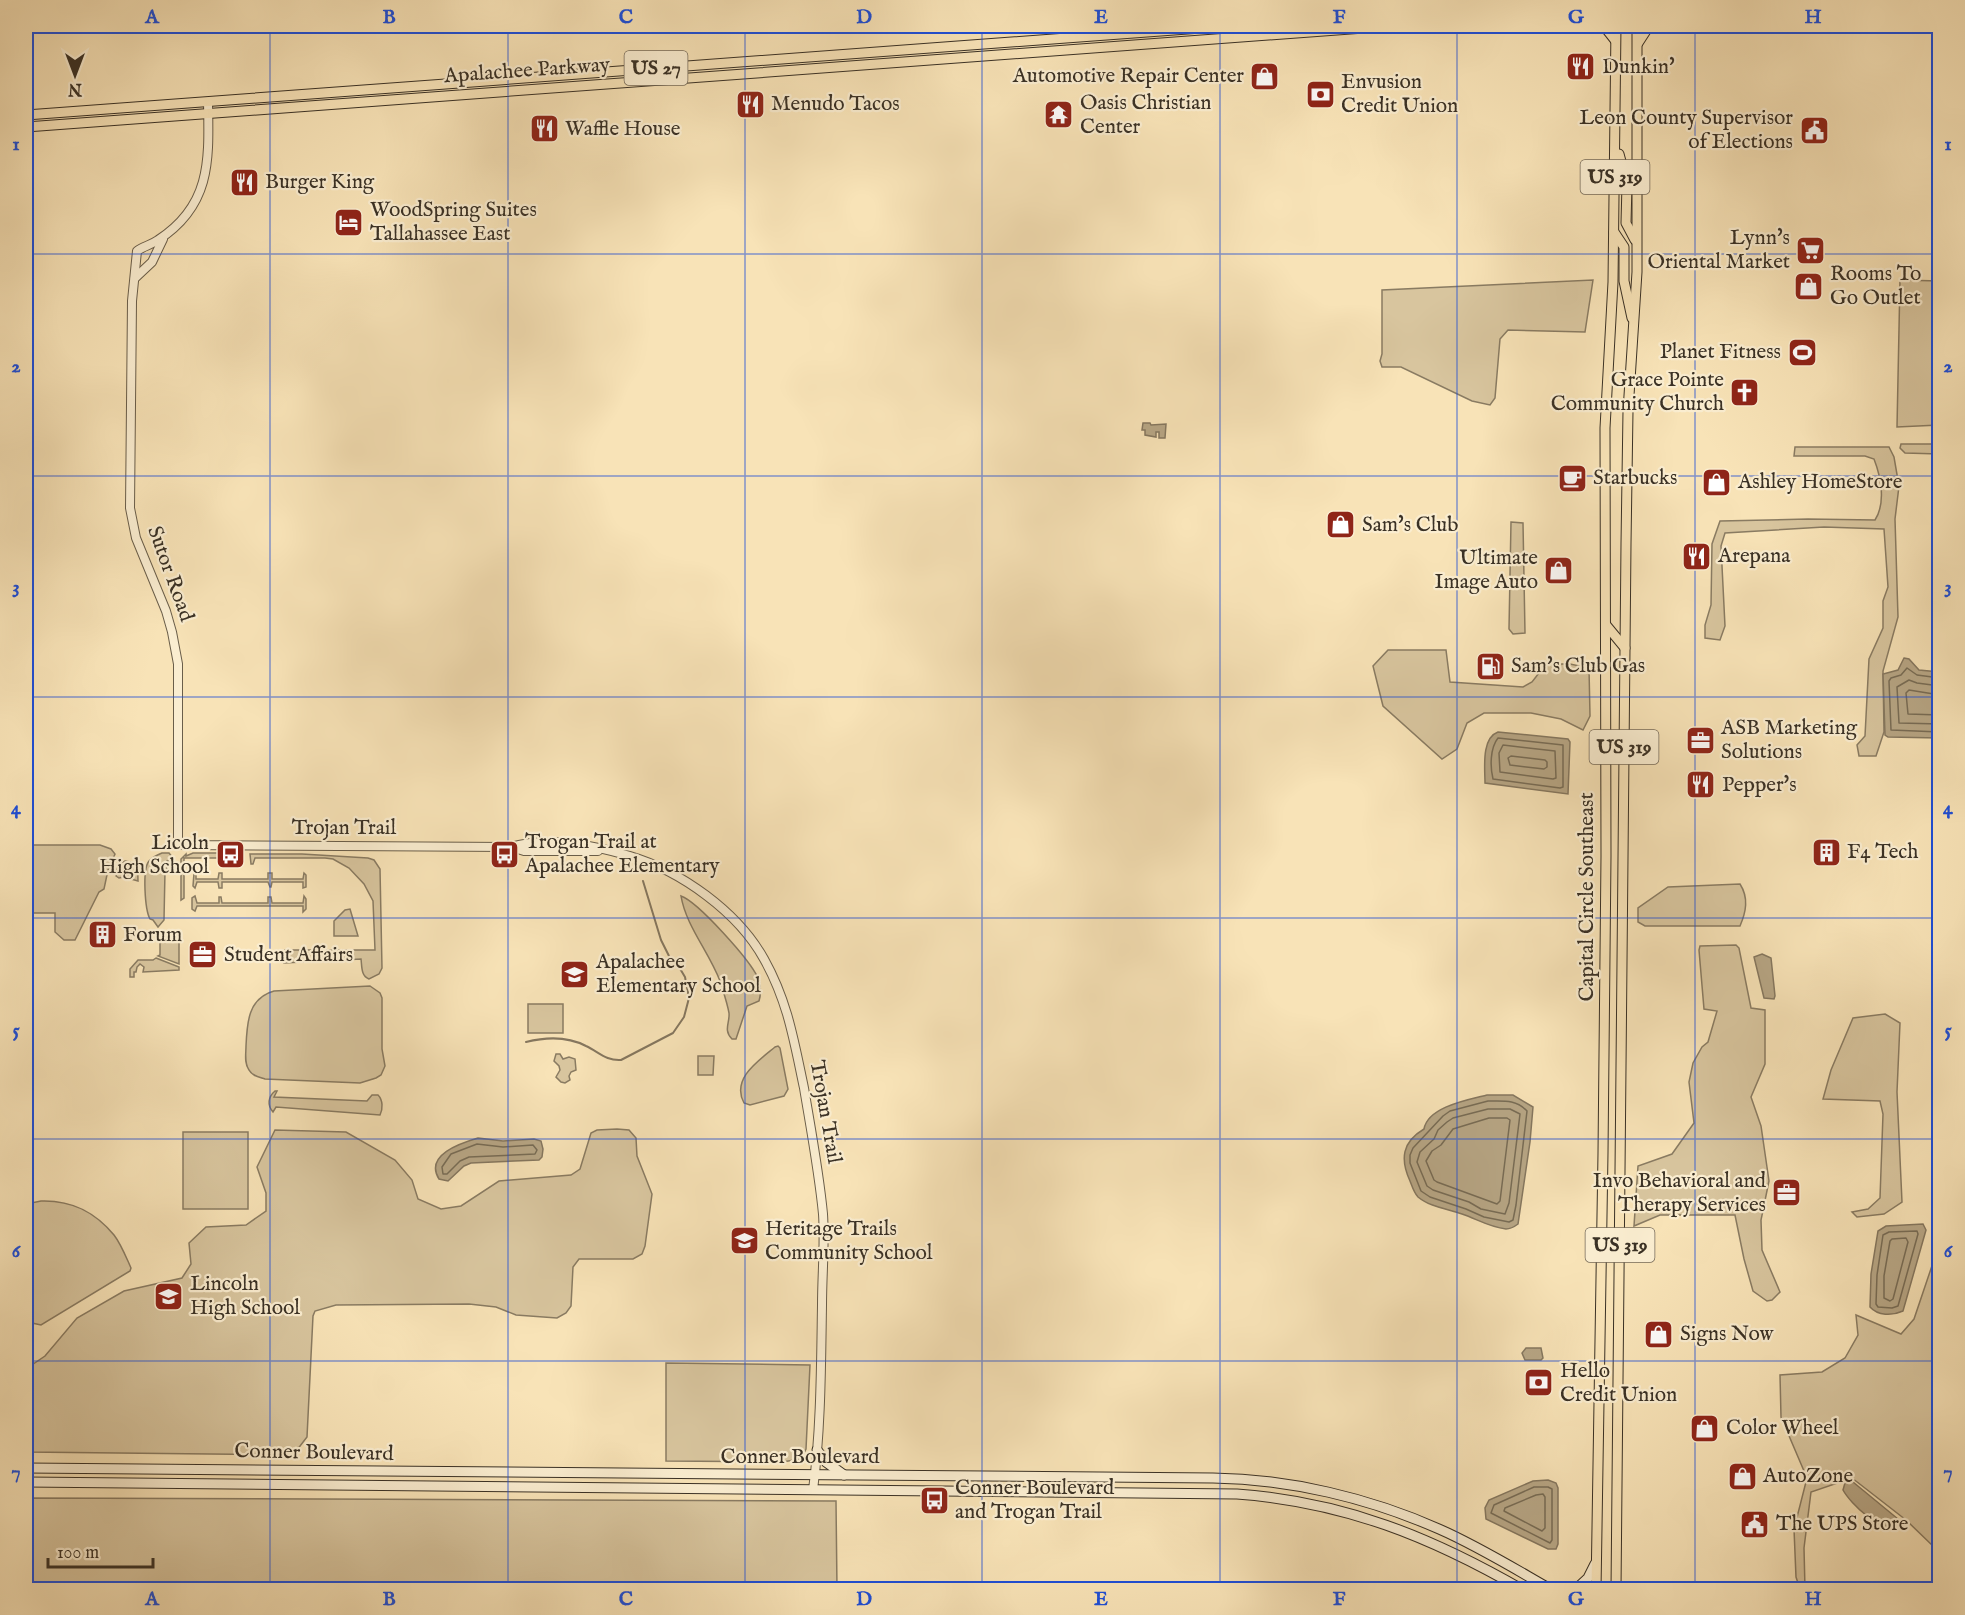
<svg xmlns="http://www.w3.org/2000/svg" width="1965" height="1615" viewBox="0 0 1965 1615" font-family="'IM FELL English',serif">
	<rect width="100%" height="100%" fill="#f8e3b7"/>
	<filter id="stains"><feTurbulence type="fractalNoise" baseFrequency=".00333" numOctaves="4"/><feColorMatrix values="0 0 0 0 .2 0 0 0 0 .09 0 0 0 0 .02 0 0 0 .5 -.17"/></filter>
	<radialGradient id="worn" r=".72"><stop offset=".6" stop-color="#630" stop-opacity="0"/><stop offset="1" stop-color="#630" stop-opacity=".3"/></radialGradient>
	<!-- green -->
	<g fill="#d8c59e" stroke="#897b62" stroke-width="1.5">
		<polygon points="1593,280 1585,332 1508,330 1500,339 1495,398 1490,405 1472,401 1401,367 1382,367 1380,361 1382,354 1382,290"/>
		<polygon points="1900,280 1939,281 1939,425 1897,427"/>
		<polygon points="1901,444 1939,444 1939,454 1905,453 1900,448"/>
		<path d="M1795 447H1889L1894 457 1899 486 1895 519 1898 617 1883 671 1884 732 1876 756H1859L1857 745 1865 736 1869 659 1883 628V601L1888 587 1884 529 1824 527 1725 533 1721 546 1725 626 1720 640 1705 638V625L1711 605 1712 544 1720 521 1808 519 1875 520C1886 503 1881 477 1874 459L1865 456H1794Z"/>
		<polygon points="1511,522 1523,523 1525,633 1513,634 1509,629"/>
		<polygon points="1388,650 1446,650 1450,682 1523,687 1532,682 1546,664 1570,664 1589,668 1590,716 1583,730 1561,719 1531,713 1484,713 1467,723 1457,749 1442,759 1383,706 1373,666"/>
		<polygon points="26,845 100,845 111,849 115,854 108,870 104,889 99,892 75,940 64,940 55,932 55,913 26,913"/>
		<path d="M162 853H169L173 858 172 861H167V871H165L164 920 158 927 153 920 150 919C145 910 142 869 149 861 152 857 157 855 162 853Z"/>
		<polygon points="193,853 228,853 228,856 233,856 234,853 240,854 241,862 237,864 236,858 184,858 184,898 181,900 181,859 186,854 186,856"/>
		<path d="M250 854H302L368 858 374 860 380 869 382 968 379 974 369 979C361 976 362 967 361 959L284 963 285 950H375L373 901 364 884 349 868 333 859 325 858H255L253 864H251Z"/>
		<path d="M125 861C138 862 138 870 138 881L124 877 119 878 116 876 118 866Z"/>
		<polygon points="194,873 196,873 196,879 218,879 219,873 222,873 222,879 268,879 268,873 272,873 272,879 303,879 304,873 306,875 306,887 303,888 303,882 272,882 271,887 270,887 268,882 222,882 222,888 219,888 218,882 197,882 195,888 193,886"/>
		<path d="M1740 884C1749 898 1746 912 1740 926H1645L1638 922V908L1668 887Z"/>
		<polygon points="195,896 197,903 219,903 219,897 221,897 222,903 268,903 268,897 271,897 272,903 303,903 304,896 306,899 306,909 303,912 303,906 197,906 195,911 192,909 192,898"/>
		<path d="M681 896C698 902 750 960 758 978 761 984 761 995 759 1001L747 1006 736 1039H732C723 1030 730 1023 729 1013 727 1002 723 991 720 981 709 952 686 926 681 896Z"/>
		<polygon points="350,909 358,936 334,936 334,921 345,910"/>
		<polygon points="160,941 179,942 179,964 158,956 160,955"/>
		<polygon points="1736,945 1739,948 1751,1008 1765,1010 1765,1064 1751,1097 1761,1126 1769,1181 1761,1220 1762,1250 1780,1292 1772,1300 1767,1301 1753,1291 1744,1259 1735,1215 1660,1215 1634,1226 1638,1166 1672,1154 1694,1123 1689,1082 1693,1063 1702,1047 1708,1042 1717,1011 1704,1009 1699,950 1700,946"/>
		<polygon points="156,958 179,967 179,970 143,972 144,967 140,964 137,967 136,972 134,972 134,977 130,977 130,969 138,960 153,960"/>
		<path d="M370 986 380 993 382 998V1049L385 1066 381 1075 376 1078 360 1083 265 1079C259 1077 252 1076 249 1070 244 1063 246 1054 246 1046 247 1023 248 998 274 991Z"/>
		<rect x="528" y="1004" width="35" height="29"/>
		<polygon points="1885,1014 1900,1023 1897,1092 1902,1202 1884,1214 1857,1217 1852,1212 1868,1209 1880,1198 1883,1114 1880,1101 1823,1099 1831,1070 1853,1018"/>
		<path d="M778 1046 780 1048 788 1089 784 1096 750 1105 744 1103C731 1079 758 1061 775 1047Z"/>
		<polygon points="556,1054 560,1054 563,1059 569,1057 575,1059 576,1070 571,1072 569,1076 570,1080 565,1083 561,1082 556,1077 560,1070 559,1066 554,1061"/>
		<polygon points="698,1056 714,1056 713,1075 698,1075"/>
		<path d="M275 1091H277L274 1097 367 1101 372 1095H378C383 1100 383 1109 380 1115L276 1107 273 1112C267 1105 268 1097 275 1091Z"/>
		<polygon points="617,1129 629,1130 636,1138 637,1156 652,1194 645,1246 642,1254 633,1259 579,1259 573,1267 571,1306 566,1313 557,1318 516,1315 496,1307 469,1304 336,1305 315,1311 313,1316 307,1437 297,1450 291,1455 26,1452 26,1369 45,1356 77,1318 124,1291 182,1278 191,1264 189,1243 206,1227 246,1225 266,1211 266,1193 257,1167 275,1130 346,1132 395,1160 412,1180 418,1199 441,1209 461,1206 499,1181 571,1175 580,1169 591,1133 597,1130"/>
		<rect x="183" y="1132" width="65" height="77"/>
		<path d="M41 1201C71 1200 94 1211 114 1235 121 1244 126 1257 131 1268L130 1271 41 1325 32 1323 26 1314V1204Z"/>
		<polygon points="1939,1245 1939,1589 1935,1589 1934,1547 1906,1520 1852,1478 1811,1492 1804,1548 1805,1589 1800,1589 1796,1577 1794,1529 1807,1478 1781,1417 1780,1375 1822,1372 1845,1358 1858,1335 1856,1315 1901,1334 1914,1319"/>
		<polygon points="666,1363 810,1365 806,1449 801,1459 782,1462 666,1461"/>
		<polygon points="26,1498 836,1501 837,1589 26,1589"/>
	</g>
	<!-- water -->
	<g fill="#b7a685" stroke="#85775f" stroke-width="1.5">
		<polygon points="1143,423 1150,423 1151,425 1166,424 1165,438 1159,438 1159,432 1156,432 1156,437 1145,435 1145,430 1142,430"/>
		<polygon points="1904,658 1909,659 1919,670 1939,672 1939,738 1888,737 1885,735 1883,674 1898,670"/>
		<path d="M1498 732 1568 739 1570 742 1568 794 1485 783C1485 769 1481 738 1498 732Z"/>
		<polygon points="1762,954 1771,958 1775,996 1774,999 1764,998 1754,957"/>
		<path d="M1487 1095H1513L1533 1107 1530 1142 1518 1224C1514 1227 1511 1229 1506 1229 1489 1227 1477 1219 1462 1214 1448 1209 1430 1207 1418 1197 1414 1193 1412 1186 1410 1181 1400 1159 1402 1142 1424 1129 1428 1107 1467 1100 1487 1095Z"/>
		<path d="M478 1138 503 1141 534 1139 541 1141 543 1149 542 1157 539 1160 471 1163 464 1166 448 1181 439 1179C424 1155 461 1143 478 1138Z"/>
		<path d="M1923 1224 1926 1230 1903 1311C1892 1316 1878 1316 1870 1307L1871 1274 1878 1231 1886 1226Z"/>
		<polygon points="1526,1348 1541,1348 1543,1358 1541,1360 1525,1360 1522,1353"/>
		<polygon points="1548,1480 1556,1483 1558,1488 1558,1544 1556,1549 1548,1549 1486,1519 1485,1508 1489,1500 1533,1481"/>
		<path d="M1853 1482 1898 1519V1524C1883 1536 1850 1503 1843 1490L1845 1483Z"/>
	</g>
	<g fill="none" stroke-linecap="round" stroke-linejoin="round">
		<!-- shore -->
		<g stroke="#786c55" stroke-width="1.5">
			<polyline points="1940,678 1917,675 1907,668 1901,675 1891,678 1889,681 1891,730 1940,732"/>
			<polyline points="1940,686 1917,683 1909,680 1897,687 1899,723 1940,724"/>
			<polyline points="1940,695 1909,690 1906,693 1908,714 1940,715"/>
			<path d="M1498 738 1563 745V787L1560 788 1493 779C1490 767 1490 748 1498 738Z"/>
			<polygon points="1503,745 1555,751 1556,778 1553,779 1500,772 1499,753"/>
			<polygon points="1511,756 1545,760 1547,762 1547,767 1544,769 1510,765 1508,758"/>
			<path d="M1488 1101C1503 1101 1516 1099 1527 1111L1516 1205 1513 1220 1509 1222 1484 1217 1466 1209 1430 1197 1421 1191 1410 1163V1155L1413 1148 1443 1116 1450 1111Z"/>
			<polygon points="1488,1109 1510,1109 1520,1114 1509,1203 1505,1214 1481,1209 1469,1202 1433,1190 1427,1186 1417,1162 1420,1152 1434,1139 1438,1130 1447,1122 1453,1118"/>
			<polygon points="1489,1118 1507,1118 1510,1120 1500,1201 1497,1204 1437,1182 1434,1180 1426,1161 1432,1151 1441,1145 1453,1129"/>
			<polygon points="477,1144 503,1147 533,1145 537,1150 535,1154 469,1157 460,1161 447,1174 443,1174 442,1167 451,1154"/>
			<polygon points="1917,1231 1918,1234 1898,1306 1892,1308 1878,1307 1876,1304 1877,1275 1883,1235 1889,1232"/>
			<polygon points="1892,1239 1906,1238 1908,1242 1893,1299 1890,1301 1884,1298 1884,1276 1890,1241"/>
			<polygon points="1534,1487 1548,1487 1552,1489 1552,1540 1550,1543 1491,1513 1494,1505"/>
			<polygon points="1536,1495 1543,1494 1545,1497 1545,1528 1542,1531 1504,1511 1505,1508"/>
		</g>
		<!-- stream -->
		<path stroke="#85775f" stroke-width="2" d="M526 1042C546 1037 567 1036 586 1046 599 1052 606 1061 621 1060L673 1033 684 1017 689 998 685 977 679 967 670 958 661 940 643 881"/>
		<defs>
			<g id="tertiary">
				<path d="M208 102C209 159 212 205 158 240 151 245 144 246 137 251L132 301 130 508 136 538 166 611 172 632 178 664V845L510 847C549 836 592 845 630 856 681 871 738 912 764 959 788 1002 794 1041 804 1088 811 1130 819 1172 823 1214 825 1244 822 1275 822 1305 821 1367 821 1429 813 1490"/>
				<polyline points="135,278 152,262 163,239"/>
				<polyline points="511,847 524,851 598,851"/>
			</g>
			<g id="secondary">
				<polyline points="817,1450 826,1462 844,1475"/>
				<path d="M26 1468 1213 1478C1290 1479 1369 1498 1439 1529 1478 1546 1515 1569 1552 1590"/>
				<path d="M26 1482 1237 1494C1345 1502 1431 1537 1523 1590"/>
				<polyline points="1575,1590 1588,1578 1595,1564"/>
			</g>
			<g id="primary">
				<polyline points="1604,26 1615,40"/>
				<polyline points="1638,43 1649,26"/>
				<polyline points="26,115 1228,26"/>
				<polyline points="26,127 1391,26"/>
				<polyline points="1619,154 1627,184 1626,223 1635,240"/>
				<polyline points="1614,232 1624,247 1624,281 1632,318"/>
				<polyline points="1606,625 1625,648"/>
				<polyline points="1596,1590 1603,1153 1606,856 1605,428 1613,282 1616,26"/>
				<polyline points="1616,1590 1626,544 1628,411 1637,272 1637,26"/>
			</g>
		</defs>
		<!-- tertiary casing -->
		<use href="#tertiary" stroke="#6a5e4a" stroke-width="10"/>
		<!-- secondary casing -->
		<use href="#secondary" stroke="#3a3125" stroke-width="11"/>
		<!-- primary casing -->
		<use href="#primary" stroke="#3a3125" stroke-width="11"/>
		<!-- tertiary -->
		<use href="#tertiary" stroke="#faedd0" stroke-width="8"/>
		<!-- secondary -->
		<use href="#secondary" stroke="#faedd0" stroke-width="9"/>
		<!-- primary -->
		<use href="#primary" stroke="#f8e3b7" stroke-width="9"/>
	</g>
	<!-- grid -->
	<path fill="none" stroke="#1d4ed8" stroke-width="1.5" stroke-opacity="0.55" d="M270 26V1590M508 26V1590M745 26V1590M982 26V1590M1220 26V1590M1457 26V1590M1695 26V1590M26 254H1940M26 476H1940M26 697H1940M26 918H1940M26 1139H1940M26 1361H1940"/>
	<!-- icons -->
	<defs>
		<symbol id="restaurant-square" viewBox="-11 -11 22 22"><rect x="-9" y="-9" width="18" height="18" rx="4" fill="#8f2418" stroke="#faedd0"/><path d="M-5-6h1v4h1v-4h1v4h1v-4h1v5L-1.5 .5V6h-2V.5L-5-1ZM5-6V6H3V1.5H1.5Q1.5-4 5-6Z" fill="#fff"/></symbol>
		<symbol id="shop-square" viewBox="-11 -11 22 22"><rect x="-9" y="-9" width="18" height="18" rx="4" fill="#8f2418" stroke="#faedd0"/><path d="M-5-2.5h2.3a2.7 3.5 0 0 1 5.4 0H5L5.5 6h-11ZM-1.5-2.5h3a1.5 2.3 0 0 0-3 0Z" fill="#fff"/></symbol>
		<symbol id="bank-square" viewBox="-11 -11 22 22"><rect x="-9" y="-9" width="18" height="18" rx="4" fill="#8f2418" stroke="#faedd0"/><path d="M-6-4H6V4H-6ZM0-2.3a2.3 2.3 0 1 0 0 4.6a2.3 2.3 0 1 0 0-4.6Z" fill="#fff"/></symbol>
		<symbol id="temple-square" viewBox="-11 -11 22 22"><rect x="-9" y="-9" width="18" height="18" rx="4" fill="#8f2418" stroke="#faedd0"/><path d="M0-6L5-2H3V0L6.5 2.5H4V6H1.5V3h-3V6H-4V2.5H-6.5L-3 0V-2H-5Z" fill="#fff"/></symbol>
		<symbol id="civic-square" viewBox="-11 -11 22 22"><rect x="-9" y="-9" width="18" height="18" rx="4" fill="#8f2418" stroke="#faedd0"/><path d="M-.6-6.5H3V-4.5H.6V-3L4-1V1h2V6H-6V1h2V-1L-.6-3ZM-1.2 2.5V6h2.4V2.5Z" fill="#fff"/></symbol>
		<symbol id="hotel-square" viewBox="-11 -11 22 22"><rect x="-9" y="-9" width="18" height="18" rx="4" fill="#8f2418" stroke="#faedd0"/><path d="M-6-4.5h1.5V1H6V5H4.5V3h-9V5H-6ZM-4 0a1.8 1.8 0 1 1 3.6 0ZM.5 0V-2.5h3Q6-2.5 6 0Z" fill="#fff"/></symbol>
		<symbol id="supermarket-square" viewBox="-11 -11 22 22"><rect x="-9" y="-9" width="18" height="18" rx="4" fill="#8f2418" stroke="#faedd0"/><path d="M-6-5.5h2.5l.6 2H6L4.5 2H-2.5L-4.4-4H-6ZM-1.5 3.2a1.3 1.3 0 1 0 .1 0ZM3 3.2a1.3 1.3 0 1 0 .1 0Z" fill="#fff"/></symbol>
		<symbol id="stadium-square" viewBox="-11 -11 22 22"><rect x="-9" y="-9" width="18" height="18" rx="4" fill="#8f2418" stroke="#faedd0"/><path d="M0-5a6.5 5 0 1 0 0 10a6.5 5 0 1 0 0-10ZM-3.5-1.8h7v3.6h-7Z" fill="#fff"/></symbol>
		<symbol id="church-square" viewBox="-11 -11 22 22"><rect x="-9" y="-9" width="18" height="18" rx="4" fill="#8f2418" stroke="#faedd0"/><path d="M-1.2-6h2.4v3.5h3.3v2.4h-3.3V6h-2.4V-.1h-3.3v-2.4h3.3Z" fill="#fff"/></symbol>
		<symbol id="cafe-square" viewBox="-11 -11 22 22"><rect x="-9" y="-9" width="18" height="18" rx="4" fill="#8f2418" stroke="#faedd0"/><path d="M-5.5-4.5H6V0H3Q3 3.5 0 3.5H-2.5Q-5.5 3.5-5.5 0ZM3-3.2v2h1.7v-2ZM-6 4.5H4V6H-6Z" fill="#fff"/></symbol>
		<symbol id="fuel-square" viewBox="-11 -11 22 22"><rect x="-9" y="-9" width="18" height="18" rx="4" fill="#8f2418" stroke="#faedd0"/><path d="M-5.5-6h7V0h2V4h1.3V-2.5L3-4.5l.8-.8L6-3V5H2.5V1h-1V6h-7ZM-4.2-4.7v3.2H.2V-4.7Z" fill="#fff"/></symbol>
		<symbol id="office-square" viewBox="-11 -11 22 22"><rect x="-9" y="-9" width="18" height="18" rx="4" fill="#8f2418" stroke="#faedd0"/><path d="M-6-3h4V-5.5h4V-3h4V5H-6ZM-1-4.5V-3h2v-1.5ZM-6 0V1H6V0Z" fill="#fff"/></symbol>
		<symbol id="building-square" viewBox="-11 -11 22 22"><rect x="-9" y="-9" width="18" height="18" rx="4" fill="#8f2418" stroke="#faedd0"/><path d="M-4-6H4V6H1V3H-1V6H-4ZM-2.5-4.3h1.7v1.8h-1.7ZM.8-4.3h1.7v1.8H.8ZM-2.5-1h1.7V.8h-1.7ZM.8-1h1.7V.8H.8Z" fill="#fff"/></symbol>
		<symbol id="bus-square" viewBox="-11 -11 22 22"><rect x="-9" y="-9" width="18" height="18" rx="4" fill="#8f2418" stroke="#faedd0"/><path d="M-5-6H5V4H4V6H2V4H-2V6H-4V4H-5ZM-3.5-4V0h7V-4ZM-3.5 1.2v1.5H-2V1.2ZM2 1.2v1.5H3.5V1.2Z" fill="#fff"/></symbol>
		<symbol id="school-square" viewBox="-11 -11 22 22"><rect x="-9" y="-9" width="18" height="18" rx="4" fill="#8f2418" stroke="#faedd0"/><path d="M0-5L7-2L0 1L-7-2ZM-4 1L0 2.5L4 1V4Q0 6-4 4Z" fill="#fff"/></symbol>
	</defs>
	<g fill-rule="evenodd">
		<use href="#restaurant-square" x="1564" y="50" width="33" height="33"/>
		<use href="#shop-square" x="1248" y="60" width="33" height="33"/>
		<use href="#bank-square" x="1304" y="78" width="33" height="33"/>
		<use href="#restaurant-square" x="734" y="88" width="33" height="33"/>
		<use href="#temple-square" x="1042" y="98" width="33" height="33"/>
		<use href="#restaurant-square" x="528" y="112" width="33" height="33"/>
		<use href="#civic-square" x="1798" y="114" width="33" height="33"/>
		<use href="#restaurant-square" x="228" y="166" width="33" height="33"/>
		<use href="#hotel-square" x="332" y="206" width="33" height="33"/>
		<use href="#supermarket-square" x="1794" y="234" width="33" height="33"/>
		<use href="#shop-square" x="1792" y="270" width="33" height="33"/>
		<use href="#stadium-square" x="1786" y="336" width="33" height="33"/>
		<use href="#church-square" x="1728" y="376" width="33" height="33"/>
		<use href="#cafe-square" x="1556" y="462" width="33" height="33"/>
		<use href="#shop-square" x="1700" y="466" width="33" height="33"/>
		<use href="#shop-square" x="1324" y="508" width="33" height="33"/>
		<use href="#restaurant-square" x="1680" y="540" width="33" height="33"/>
		<use href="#shop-square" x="1542" y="554" width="33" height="33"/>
		<use href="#fuel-square" x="1474" y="650" width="33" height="33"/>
		<use href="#office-square" x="1684" y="724" width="33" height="33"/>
		<use href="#restaurant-square" x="1684" y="768" width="33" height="33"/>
		<use href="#building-square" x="1810" y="836" width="33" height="33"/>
		<use href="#bus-square" x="488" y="838" width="33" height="33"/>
		<use href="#bus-square" x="214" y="838" width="33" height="33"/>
		<use href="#building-square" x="86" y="918" width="33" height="33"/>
		<use href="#office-square" x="186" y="938" width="33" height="33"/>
		<use href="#school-square" x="558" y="958" width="33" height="33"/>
		<use href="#office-square" x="1770" y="1176" width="33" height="33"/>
		<use href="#school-square" x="728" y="1224" width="33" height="33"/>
		<use href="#school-square" x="152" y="1280" width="33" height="33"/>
		<use href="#shop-square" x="1642" y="1318" width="33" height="33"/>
		<use href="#bank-square" x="1522" y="1366" width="33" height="33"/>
		<use href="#shop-square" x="1688" y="1412" width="33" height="33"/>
		<use href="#shop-square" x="1726" y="1460" width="33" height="33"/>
		<use href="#bus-square" x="918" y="1484" width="33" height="33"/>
		<use href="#civic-square" x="1738" y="1508" width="33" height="33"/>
	</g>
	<g text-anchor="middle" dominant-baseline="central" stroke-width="4.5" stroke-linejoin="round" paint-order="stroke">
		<!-- shield labels -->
		<g fill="#faedd0" stroke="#746958" stroke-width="1.5">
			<rect x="624.5" y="51" width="63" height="34" rx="4.5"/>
			<rect x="1580.5" y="160" width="69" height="34" rx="4.5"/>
			<rect x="1589.5" y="730" width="69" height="34" rx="4.5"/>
			<rect x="1585.5" y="1228" width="69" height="34" rx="4.5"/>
		</g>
		<g font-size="20" font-weight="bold" fill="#3a3125">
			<text x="656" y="68">US 27</text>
			<text x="1615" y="177">US 319</text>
			<text x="1624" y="747">US 319</text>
			<text x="1620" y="1245">US 319</text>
		</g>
		<!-- poi labels -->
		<g font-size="21" fill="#3a3125" stroke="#faedd0" text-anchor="start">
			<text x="1602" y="67">Dunkin'</text>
			<text x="1244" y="76" text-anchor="end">Automotive Repair Center</text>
			<text x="1341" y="82">Envusion<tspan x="1341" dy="24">Credit Union</tspan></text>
			<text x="1080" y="103">Oasis Christian<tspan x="1080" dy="24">Center</tspan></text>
			<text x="771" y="104">Menudo Tacos</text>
			<text x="1793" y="118" text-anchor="end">Leon County Supervisor<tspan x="1793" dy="24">of Elections</tspan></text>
			<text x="565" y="129">Waffle House</text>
			<text x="265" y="182">Burger King</text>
			<text x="370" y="210">WoodSpring Suites<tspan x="370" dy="24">Tallahassee East</tspan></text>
			<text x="1790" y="238" text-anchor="end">Lynn's<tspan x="1790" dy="24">Oriental Market</tspan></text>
			<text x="1830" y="274">Rooms To<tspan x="1830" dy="24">Go Outlet</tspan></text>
			<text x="1781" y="352" text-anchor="end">Planet Fitness</text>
			<text x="1724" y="380" text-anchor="end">Grace Pointe<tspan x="1724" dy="24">Community Church</tspan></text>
			<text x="1593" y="478">Starbucks</text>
			<text x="1738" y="482">Ashley HomeStore</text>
			<text x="1362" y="525">Sam's Club</text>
			<text x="1718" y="556">Arepana</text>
			<text x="1538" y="558" text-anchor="end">Ultimate<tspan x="1538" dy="24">Image Auto</tspan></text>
			<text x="1511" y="666">Sam's Club Gas</text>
			<text x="1721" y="728">ASB Marketing<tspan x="1721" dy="24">Solutions</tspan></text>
			<text x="1722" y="785">Pepper's</text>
			<text x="525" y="842">Trogan Trail at<tspan x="525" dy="24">Apalachee Elementary</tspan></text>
			<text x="209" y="843" text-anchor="end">Licoln<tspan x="209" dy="24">High School</tspan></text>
			<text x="1847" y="852">F4 Tech</text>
			<text x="123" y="935">Forum</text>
			<text x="224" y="955">Student Affairs</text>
			<text x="596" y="962">Apalachee<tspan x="596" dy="24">Elementary School</tspan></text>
			<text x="1766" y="1181" text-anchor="end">Invo Behavioral and<tspan x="1766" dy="24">Therapy Services</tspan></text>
			<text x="765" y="1229">Heritage Trails<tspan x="765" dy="24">Community School</tspan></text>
			<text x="190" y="1284">Lincoln<tspan x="190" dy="24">High School</tspan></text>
			<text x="1680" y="1334">Signs Now</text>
			<text x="1560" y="1371">Hello<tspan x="1560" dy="24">Credit Union</tspan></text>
			<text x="1726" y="1428">Color Wheel</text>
			<text x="1763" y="1476">AutoZone</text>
			<text x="955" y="1488">Conner Boulevard<tspan x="955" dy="24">and Trogan Trail</tspan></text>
			<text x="1776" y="1524">The UPS Store</text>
		</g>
		<!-- street labels -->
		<g font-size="21" fill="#3a3125" stroke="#faedd0">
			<text transform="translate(527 71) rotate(-4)">Apalachee Parkway</text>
			<text transform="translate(170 574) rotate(70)">Sutor Road</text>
			<text x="344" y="828">Trojan Trail</text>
			<text transform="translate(1587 897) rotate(-90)">Capital Circle Southeast</text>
			<text transform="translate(825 1112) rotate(80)">Trojan Trail</text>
			<text transform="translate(314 1453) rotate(1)">Conner Boulevard</text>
			<text x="800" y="1457">Conner Boulevard</text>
		</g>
	</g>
	<!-- margin -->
	<rect width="1965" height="1615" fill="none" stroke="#f8e3b7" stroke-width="66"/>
	<!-- north arrow -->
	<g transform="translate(75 75) rotate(180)" stroke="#faedd0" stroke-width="4.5" paint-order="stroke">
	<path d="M0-4.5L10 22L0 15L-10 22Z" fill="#3a3125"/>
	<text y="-9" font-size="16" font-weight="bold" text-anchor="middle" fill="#3a3125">N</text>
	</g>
	<!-- scale -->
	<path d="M48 1558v9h105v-9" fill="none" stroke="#3a3125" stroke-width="3"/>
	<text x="57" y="1558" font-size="18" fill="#3a3125" stroke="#faedd0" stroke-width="4.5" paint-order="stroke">100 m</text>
	<rect x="33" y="33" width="1899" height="1549" fill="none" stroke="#1d4ed8" stroke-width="2"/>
	<g font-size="20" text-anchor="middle" font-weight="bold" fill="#1d4ed8">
		<text x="152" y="23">A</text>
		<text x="389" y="23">B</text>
		<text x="626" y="23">C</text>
		<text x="864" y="23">D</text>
		<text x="1101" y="23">E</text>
		<text x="1339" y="23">F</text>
		<text x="1576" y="23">G</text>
		<text x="1813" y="23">H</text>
		<text x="16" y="150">1</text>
		<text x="1948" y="150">1</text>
		<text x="16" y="372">2</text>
		<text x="1948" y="372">2</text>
		<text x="16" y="593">3</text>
		<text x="1948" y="593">3</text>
		<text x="16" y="814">4</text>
		<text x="1948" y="814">4</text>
		<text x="16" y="1036">5</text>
		<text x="1948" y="1036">5</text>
		<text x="16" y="1257">6</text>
		<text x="1948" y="1257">6</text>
		<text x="16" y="1478">7</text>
		<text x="1948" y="1478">7</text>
		<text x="152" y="1605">A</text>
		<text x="389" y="1605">B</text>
		<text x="626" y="1605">C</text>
		<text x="864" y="1605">D</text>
		<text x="1101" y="1605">E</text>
		<text x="1339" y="1605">F</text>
		<text x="1576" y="1605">G</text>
		<text x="1813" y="1605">H</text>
	</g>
	<rect width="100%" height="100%" filter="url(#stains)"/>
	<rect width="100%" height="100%" fill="url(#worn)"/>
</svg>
